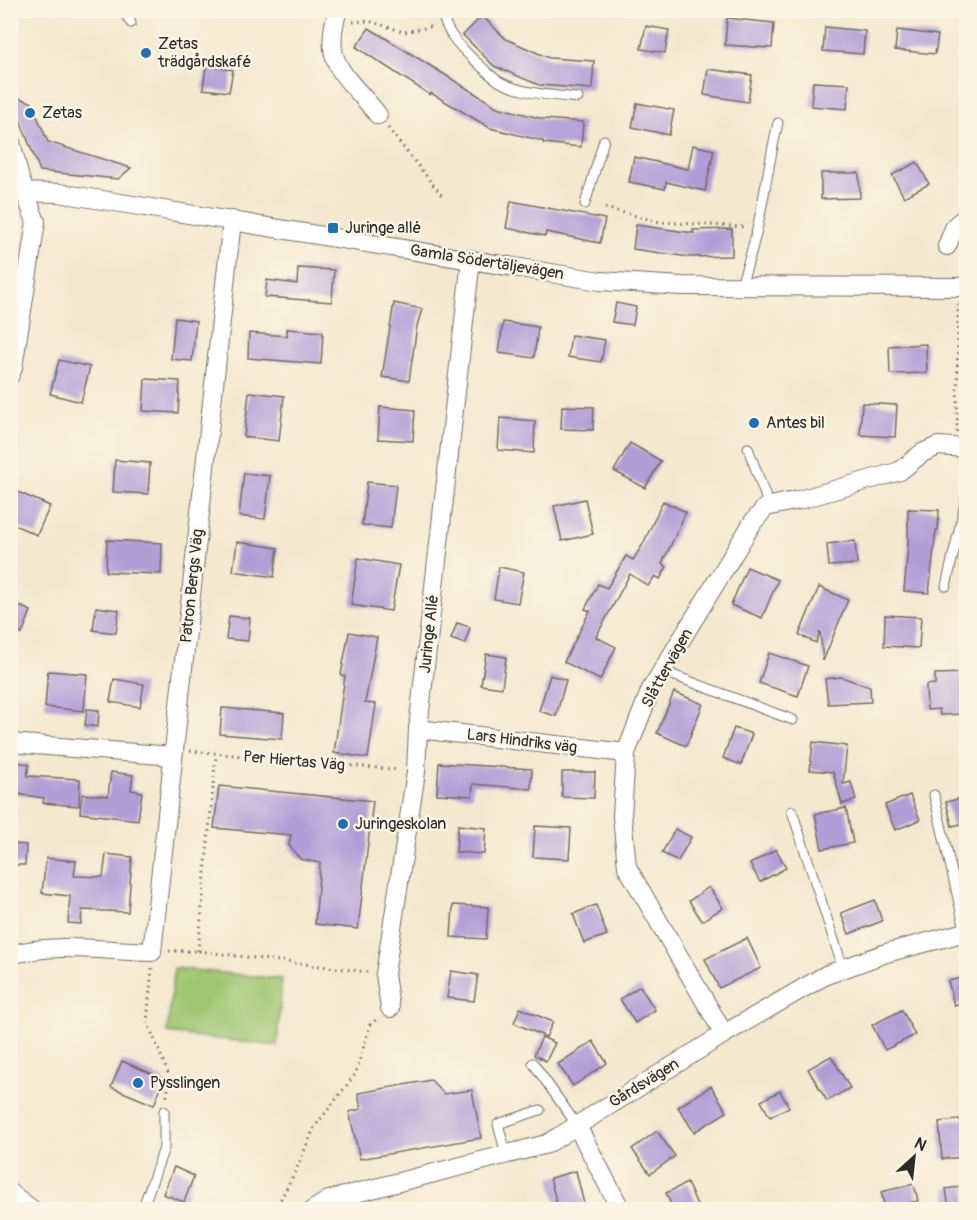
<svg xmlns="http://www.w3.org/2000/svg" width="977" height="1220" viewBox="0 0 977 1220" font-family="Pangolin,sans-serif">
	<rect width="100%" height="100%" fill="#fcf5e5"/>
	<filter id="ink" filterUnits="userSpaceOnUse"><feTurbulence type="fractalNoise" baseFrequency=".0167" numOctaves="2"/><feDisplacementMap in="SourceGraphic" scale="12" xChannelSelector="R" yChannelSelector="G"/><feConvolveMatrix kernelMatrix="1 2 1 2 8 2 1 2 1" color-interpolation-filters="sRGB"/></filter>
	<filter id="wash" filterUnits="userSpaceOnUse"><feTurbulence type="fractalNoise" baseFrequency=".008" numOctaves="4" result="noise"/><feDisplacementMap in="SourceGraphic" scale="24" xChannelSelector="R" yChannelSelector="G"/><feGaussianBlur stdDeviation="1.35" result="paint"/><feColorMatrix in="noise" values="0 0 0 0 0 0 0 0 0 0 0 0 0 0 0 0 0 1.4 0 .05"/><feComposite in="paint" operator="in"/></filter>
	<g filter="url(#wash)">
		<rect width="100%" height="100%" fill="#f4e8cf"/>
		<!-- green -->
		<polygon fill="#9fc671" stroke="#65784e" stroke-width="1.5" points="174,968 282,979 277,1046 167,1033"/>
		<g id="blocks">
			<!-- building -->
			<g fill="#b29dd7">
				<polygon points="482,16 506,39 549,58 594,61 592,89 539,85 494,66 463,35"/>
				<polygon points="727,18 774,23 772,48 725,45"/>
				<polygon points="646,26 669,30 665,53 641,49"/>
				<polygon points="825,27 865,31 863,54 823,51"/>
				<polygon points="369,28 497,107 543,119 583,122 581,147 543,143 543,141 490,128 431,93 430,95 356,47"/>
				<polygon points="897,30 938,35 935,54 895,50"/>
				<polygon points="206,66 233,70 229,92 203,89"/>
				<polygon points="708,69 752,75 748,102 704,95"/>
				<polygon points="813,82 849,84 847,109 811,106"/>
				<polygon points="10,95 31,102 48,142 131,168 118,179 40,171"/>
				<polygon points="637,103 674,110 669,135 632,127"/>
				<polygon points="693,145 714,150 705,191 666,182 665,189 629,182 634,157 688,169"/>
				<polygon points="917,162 929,184 904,197 892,175"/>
				<polygon points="821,173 859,173 860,198 821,199"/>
				<polygon points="511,201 605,219 600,243 546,232 545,236 506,228"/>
				<polygon points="636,225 694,233 693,230 732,229 732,256 689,257 633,249"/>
				<polygon points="298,268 334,270 332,302 265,297 267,280 297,284"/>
				<polygon points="394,303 422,309 417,326 409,381 382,377"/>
				<polygon points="616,303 636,307 633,325 612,322"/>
				<polygon points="175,318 196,321 192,361 171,359"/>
				<polygon points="503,322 538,327 534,358 499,353"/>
				<polygon points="287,329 323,332 321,364 248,358 249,333 287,336"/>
				<polygon points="571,335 605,340 601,362 568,357"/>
				<polygon points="926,344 927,373 890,374 889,346"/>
				<polygon points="59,360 90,367 81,402 50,394"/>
				<polygon points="145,379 180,381 178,413 143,411"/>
				<polygon points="249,392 284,396 279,441 244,437"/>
				<polygon points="862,403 897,405 895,437 860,435"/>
				<polygon points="562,406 594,407 593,430 561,429"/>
				<polygon points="380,407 415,410 413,441 378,439"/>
				<polygon points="500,418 535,421 534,453 498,450"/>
				<polygon points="630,443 661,461 645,488 614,471"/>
				<polygon points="115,460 150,463 148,494 113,492"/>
				<polygon points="244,473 270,476 265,519 239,516"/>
				<polygon points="367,482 396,485 391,528 362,525"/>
				<polygon points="18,492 50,506 37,535 10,523 10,509"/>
				<polygon points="585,499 593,534 562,541 554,506"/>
				<polygon points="663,501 686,512 662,564 667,567 660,579 655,576 648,586 630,574 596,637 616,647 600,680 564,662 590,611 585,609 598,584 607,588 626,556 633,560 643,544"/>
				<polygon points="908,509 939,510 938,530 936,530 929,593 904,591 908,547"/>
				<polygon points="107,540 162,543 161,574 106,572"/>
				<polygon points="855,541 857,564 829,566 827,544"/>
				<polygon points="237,542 278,548 274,577 233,571"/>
				<polygon points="358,558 399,565 391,611 351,605"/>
				<polygon points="499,567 524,572 518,603 494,599"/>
				<polygon points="747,567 778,580 762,618 731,605"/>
				<polygon points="819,587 848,600 823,661 820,631 816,643 799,635"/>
				<polygon points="10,602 31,611 22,634 10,629"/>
				<polygon points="96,607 119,610 116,633 93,630"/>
				<polygon points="885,615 921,617 919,648 884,646"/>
				<polygon points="229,616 250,618 248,641 226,639"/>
				<polygon points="457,623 470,627 465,644 451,639"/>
				<polygon points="349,632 377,637 365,703 376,704 368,758 334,753 345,676 341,675"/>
				<polygon points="769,653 808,666 798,696 759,683"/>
				<polygon points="486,654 506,657 502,688 481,685"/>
				<polygon points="48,671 87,674 84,711 45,707"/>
				<polygon points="966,673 966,714 940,715 939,709 927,710 926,685 935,684 935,674"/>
				<polygon points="550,675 566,680 556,716 539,711"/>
				<polygon points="841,677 870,687 871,702 828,704 825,679"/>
				<polygon points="114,679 144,684 140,707 110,702"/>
				<polygon points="674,692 703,704 686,746 657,733"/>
				<polygon points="222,708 284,713 282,739 220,734"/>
				<polygon points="87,709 99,710 98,727 85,725"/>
				<polygon points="734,728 752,734 741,765 723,758"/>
				<polygon points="813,742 847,746 843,784 851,782 856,800 842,804 833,772 810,770"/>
				<polygon points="10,761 29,764 27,776 80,779 79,806 43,803 44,798 10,793"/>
				<polygon points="439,763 532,769 531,789 473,784 472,796 437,794"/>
				<polygon points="111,772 133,775 131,790 142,792 138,820 80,813 82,794 108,796"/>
				<polygon points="562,772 595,772 594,798 562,797"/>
				<polygon points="219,786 373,801 358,929 315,924 320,863 300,859 289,845 291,835 214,828"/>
				<polygon points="910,795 920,820 895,830 885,805"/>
				<polygon points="966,797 966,823 952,826 946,802"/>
				<polygon points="846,808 853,843 822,849 815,814"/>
				<polygon points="458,825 486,828 484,854 456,852"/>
				<polygon points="535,826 571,828 569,859 533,857"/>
				<polygon points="675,829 691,837 678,861 662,853"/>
				<polygon points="13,844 26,845 25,865 12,865"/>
				<polygon points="776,849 786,868 760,882 750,864"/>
				<polygon points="106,854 132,857 128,912 82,910 81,924 68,923 70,896 42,893 46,858 76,861 74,876 103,877"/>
				<polygon points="709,887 723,908 702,921 689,901"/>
				<polygon points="875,900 882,921 849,934 841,913"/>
				<polygon points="453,905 488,907 486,939 451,937"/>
				<polygon points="596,905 607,935 584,943 573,914"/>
				<polygon points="747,938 761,968 719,988 705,959"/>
				<polygon points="451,971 478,975 474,1001 447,998"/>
				<polygon points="966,977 966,1002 954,1005 948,981"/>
				<polygon points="640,986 655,1010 635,1023 620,999"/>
				<polygon points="520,1008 553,1022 546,1037 514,1023"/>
				<polygon points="902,1010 915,1035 885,1050 872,1025"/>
				<polygon points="542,1037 555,1043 546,1061 534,1055"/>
				<polygon points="593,1041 607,1063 573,1086 558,1064"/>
				<polygon points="831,1056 850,1088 827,1101 808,1069"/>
				<polygon points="122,1061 164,1079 154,1105 111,1087"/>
				<polygon points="431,1080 444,1094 472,1090 481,1138 360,1159 349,1112 361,1109 358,1093"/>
				<polygon points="711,1086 727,1112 694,1132 678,1107"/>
				<polygon points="780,1091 789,1107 770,1117 761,1101"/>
				<polygon points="966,1119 966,1157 942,1159 939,1122"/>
				<polygon points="657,1131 675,1156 650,1174 632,1149"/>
				<polygon points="174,1167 194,1176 184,1202 163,1194"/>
				<polygon points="576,1171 585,1208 558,1209 550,1178"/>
				<polygon points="687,1183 699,1209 673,1209 666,1193"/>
				<polygon points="914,1184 918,1201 885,1208 881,1192"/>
				<polygon points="966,1186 966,1209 949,1209 946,1189"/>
			</g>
		</g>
	</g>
	<g filter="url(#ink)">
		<use href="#blocks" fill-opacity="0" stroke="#716d64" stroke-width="1.5"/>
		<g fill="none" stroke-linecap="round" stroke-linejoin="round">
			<defs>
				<g id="lane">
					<polyline points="123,10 131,23"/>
					<path d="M441 10C446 31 456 43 471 57 480 65 490 76 500 82 523 94 552 95 578 98"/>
					<polyline points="585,204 604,140"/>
					<path d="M740 286C761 233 765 178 778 123"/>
					<polyline points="748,448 769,506"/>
					<polyline points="946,586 966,500"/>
					<polyline points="662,671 793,720"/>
					<polyline points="934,795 966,933"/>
					<polyline points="792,811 843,968"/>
					<polyline points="533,1063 576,1124"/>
					<polyline points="506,1154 498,1124 540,1110"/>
					<polyline points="142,1210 164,1148 164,1111"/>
				</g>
				<g id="street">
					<path d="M338 10C320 66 348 76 378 115"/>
					<polyline points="10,138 20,179 36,222 13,367 10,375"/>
					<polyline points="10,192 59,193 600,281 682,286 966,287"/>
					<polyline points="947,246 955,226 966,217"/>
					<polyline points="418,729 626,753"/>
					<polyline points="10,743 173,756"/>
					<path d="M10 955C58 942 104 951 152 952L232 220"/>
					<polyline points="390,1008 385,974 416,772 418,729 471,259"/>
					<polyline points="724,1034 627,867 622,816 626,753 651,689 753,522 766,507 799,500 900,471 922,453 938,446 966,448"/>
					<polyline points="576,1124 621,1210"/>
					<polyline points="10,1193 33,1210"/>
					<polyline points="313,1210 329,1200 547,1144 724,1034 826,975 886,953 966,932"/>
				</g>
			</defs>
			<!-- lane casing -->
			<use href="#lane" stroke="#716d64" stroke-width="11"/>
			<!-- street casing -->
			<use href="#street" stroke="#716d64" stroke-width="20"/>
			<!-- path -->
			<g stroke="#716d64" stroke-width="3" stroke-dasharray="1.5 4.5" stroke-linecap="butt">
				<polyline points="353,22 369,21 404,32 434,26"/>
				<polyline points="388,128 443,197"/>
				<polyline points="605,208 660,222 745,227"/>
				<polyline points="957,432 958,304"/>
				<polyline points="190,751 399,770"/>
				<polyline points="169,951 198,951 368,972"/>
				<polyline points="198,951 216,754"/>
				<polyline points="152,968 147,1021 170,1078 166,1100"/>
				<polyline points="275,1210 297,1168 314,1128 356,1073 370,1025 378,1018"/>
			</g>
			<!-- lane -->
			<use href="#lane" stroke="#fff" stroke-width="9"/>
			<!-- street -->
			<use href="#street" stroke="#fff" stroke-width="18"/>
		</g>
	</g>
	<!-- markers -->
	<g fill="#1f6fb2" stroke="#fcf5e5" stroke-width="2">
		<circle cx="146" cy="53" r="6"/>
		<circle cx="30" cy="113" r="6"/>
		<rect x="327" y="222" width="12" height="12" rx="3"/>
		<circle cx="754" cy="423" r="6"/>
		<circle cx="343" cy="824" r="6"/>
		<circle cx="138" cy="1083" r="6"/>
	</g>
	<g text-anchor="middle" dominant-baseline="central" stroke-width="5" stroke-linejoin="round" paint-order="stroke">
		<!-- poi labels -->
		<g font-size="16" fill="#2b2b2b" stroke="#fcf5e5" text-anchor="start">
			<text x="158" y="44">Zetas<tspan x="158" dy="18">trädgårdskafé</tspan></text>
			<text x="42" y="113">Zetas</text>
			<text x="345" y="228">Juringe allé</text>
			<text x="766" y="423">Antes bil</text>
			<text x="355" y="824">Juringeskolan</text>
			<text x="150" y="1083">Pysslingen</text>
		</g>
		<!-- street labels -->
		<g font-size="16" fill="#2b2b2b" stroke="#fcf5e5">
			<text transform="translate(487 262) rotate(9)">Gamla Södertäljevägen</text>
			<text transform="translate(192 586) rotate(-84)">Patron Bergs Väg</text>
			<text transform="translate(429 634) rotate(-84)">Juringe Allé</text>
			<text transform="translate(667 668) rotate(-61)">Slåttervägen</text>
			<text transform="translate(522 741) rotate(7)">Lars Hindriks väg</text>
			<text transform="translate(294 761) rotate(5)">Per Hiertas Väg</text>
			<text transform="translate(644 1083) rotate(-32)">Gårdsvägen</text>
		</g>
	</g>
	<!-- margin -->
	<rect width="977" height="1220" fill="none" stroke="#fcf5e5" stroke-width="36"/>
	<!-- north arrow -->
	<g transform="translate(914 1157) rotate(27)" stroke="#fcf5e5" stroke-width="4.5" paint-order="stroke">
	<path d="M0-4.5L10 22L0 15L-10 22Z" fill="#2b2b2b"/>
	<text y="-9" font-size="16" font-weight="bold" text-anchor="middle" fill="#2b2b2b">N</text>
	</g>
</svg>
